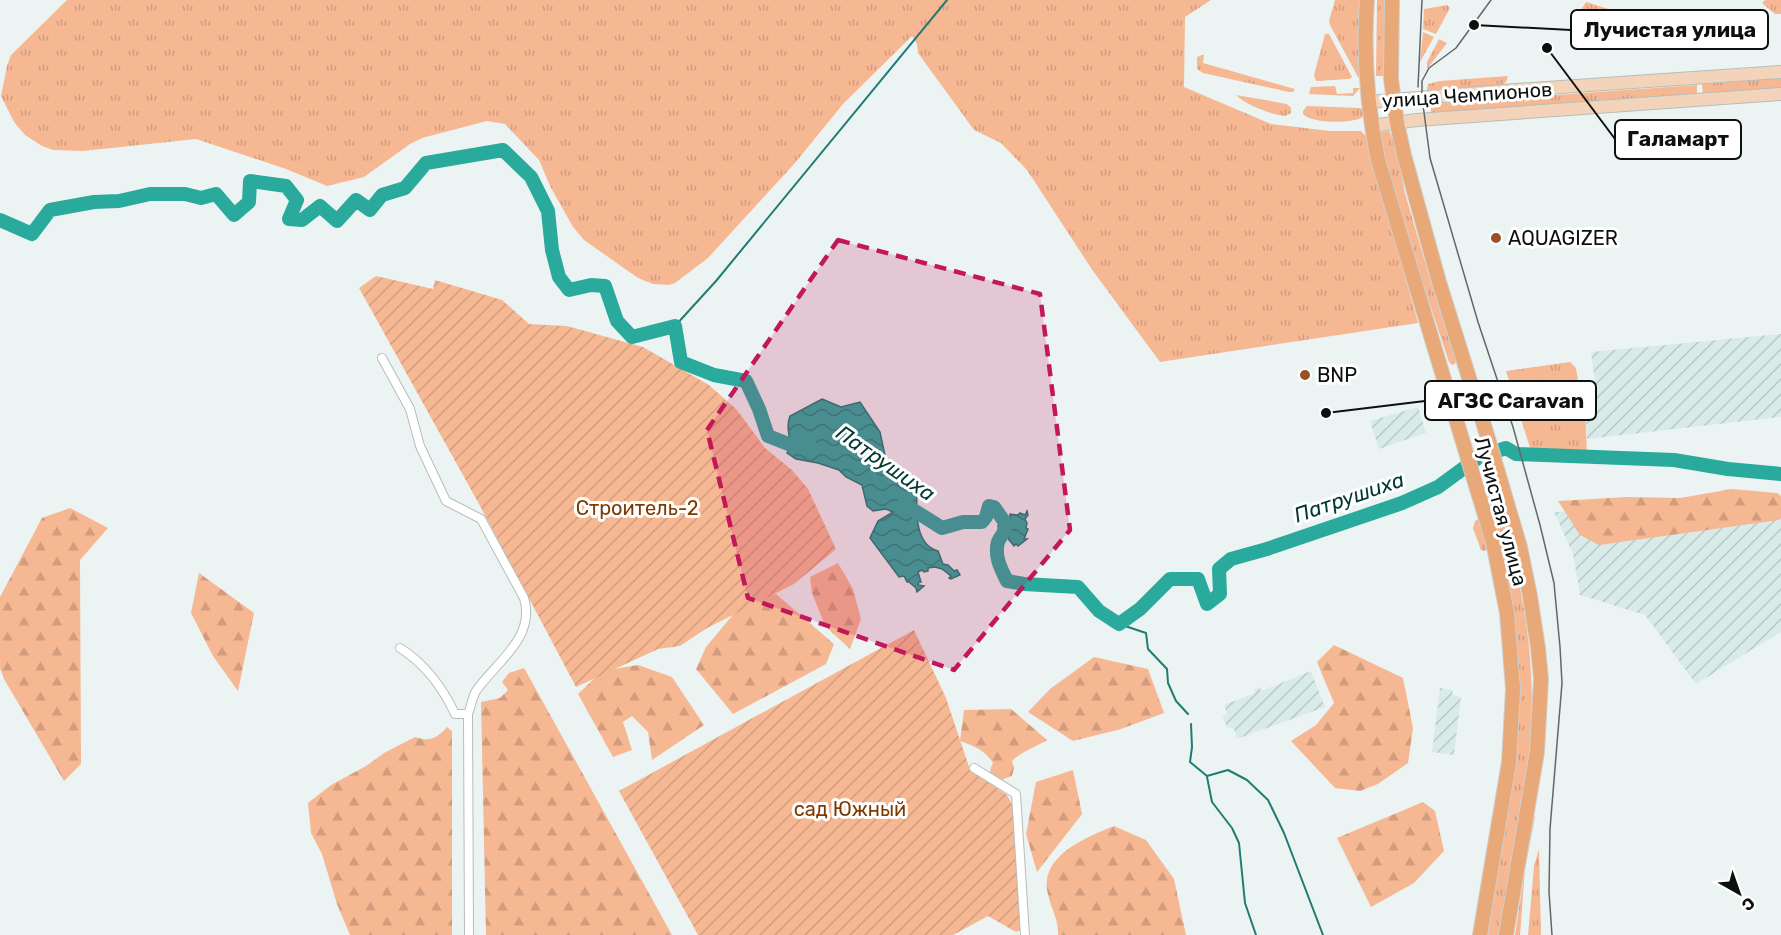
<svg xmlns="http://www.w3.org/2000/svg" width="1781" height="935" viewBox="0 0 1781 935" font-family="Rubik,sans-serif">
	<defs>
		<pattern id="industrial-furrows" width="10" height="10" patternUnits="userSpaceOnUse" patternTransform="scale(1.5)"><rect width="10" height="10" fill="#d9ebe8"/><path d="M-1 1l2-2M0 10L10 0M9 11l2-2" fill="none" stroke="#b9c8c6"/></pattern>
		<pattern id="grass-tufts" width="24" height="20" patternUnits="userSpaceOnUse" patternTransform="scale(1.5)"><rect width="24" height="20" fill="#f6b793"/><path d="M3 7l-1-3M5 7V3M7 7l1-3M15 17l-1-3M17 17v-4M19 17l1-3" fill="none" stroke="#d29c7e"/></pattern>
		<pattern id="forest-firs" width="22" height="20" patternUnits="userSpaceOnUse" patternTransform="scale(1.5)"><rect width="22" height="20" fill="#f6b793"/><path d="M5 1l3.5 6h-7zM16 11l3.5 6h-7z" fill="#d29c7e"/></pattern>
		<pattern id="garden-furrows" width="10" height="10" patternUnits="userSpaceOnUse" patternTransform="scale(1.5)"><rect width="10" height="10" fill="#f6b793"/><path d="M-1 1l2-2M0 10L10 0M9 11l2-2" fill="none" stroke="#d29c7e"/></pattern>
		<pattern id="water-waves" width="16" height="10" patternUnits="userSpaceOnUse" patternTransform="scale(1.5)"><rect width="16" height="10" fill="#2aaa9d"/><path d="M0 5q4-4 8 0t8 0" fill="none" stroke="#22897f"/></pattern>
	</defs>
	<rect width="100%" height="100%" fill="#ecf4f3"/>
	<!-- industrial -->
	<g fill="url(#industrial-furrows)">
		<polygon points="1781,334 1781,417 1587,439 1584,385 1595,383 1591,352"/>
		<polygon points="1418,407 1426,433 1379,449 1370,421"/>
		<polygon points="1781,504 1781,632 1696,684 1645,615 1580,595 1573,554 1554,512"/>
		<polygon points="1311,671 1325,707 1237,739 1234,729 1227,727 1222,716 1227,714 1224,705 1255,693 1254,690 1260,687 1261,691"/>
		<polygon points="1440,688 1453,690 1452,695 1461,697 1454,755 1432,752"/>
	</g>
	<!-- grass -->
	<g fill="url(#grass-tufts)">
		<polygon points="67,0 1211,0 1185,17 1184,87 1271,124 1330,131 1361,131 1366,136 1418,323 1160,362 1093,271 1027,170 1001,143 974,130 918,53 917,44 912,36 843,104 795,163 708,258 675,283 669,285 653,284 638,278 584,240 573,227 550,186 539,160 505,124 487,121 422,138 410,144 364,177 327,186 286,169 196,139 83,151 53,150 42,146 25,135 14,122 1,96 7,66 11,55"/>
		<polygon points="1335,0 1360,0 1358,52 1360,77 1358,77 1330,25 1329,21"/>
		<polygon points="1377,0 1386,0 1384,29 1386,76 1376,76"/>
		<polygon points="1765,0 1781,0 1781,14 1775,14 1762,3"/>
		<polygon points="1586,2 1615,11 1612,16 1579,20 1577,16"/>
		<polygon points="1447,5 1450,8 1436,34 1423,29 1424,9"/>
		<polygon points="1423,32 1434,37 1420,62"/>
		<polygon points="1325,34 1329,34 1352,77 1349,79 1316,81 1314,75"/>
		<polygon points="1439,39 1447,43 1427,69 1427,62"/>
		<polygon points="1202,55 1204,55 1203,63 1295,89 1293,92 1289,92 1203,73 1197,69 1197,57"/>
		<polygon points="1508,76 1507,80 1502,86 1427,91 1428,84 1440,81"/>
		<polygon points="1781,78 1781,90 1703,96 1702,84"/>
		<polygon points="1697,85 1697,96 1431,114 1431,104"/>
		<polygon points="1335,86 1337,94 1353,93 1353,88 1360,88 1353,96 1309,94 1311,87"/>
		<path d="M1236 95 1287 104 1291 108V113L1285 116C1269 114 1246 105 1236 95Z"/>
		<path d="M1307 106 1360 108 1365 110V116C1355 124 1311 124 1303 114V111Z"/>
		<path d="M1389 131C1396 141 1402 179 1405 193 1421 249 1437 305 1456 360L1455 364 1452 365 1449 362 1393 193 1378 136 1381 132Z"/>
		<polygon points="1570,362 1576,368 1578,380 1581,381 1584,385 1587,454 1531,451 1506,371"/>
		<path d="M1489 477C1517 557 1536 642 1531 728 1527 797 1511 866 1500 935H1488C1502 839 1522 742 1516 645 1513 589 1498 533 1484 479Z"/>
		<polygon points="1470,482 1488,545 1487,550 1484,551 1481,550 1473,528 1475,521 1479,519 1467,483"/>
		<polygon points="1533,816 1535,817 1525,869 1520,935 1515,935"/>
		<polygon points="1539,849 1541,935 1528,935 1534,866"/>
	</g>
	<!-- forest -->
	<g fill="url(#forest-firs)">
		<polygon points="1732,489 1777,493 1781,496 1781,518 1779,520 1599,545 1580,535 1558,501 1627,497 1680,498"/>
		<polygon points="70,508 108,528 80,560 81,764 64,781 4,679 0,668 0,597 42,518"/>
		<polygon points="838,563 853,589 861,619 850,649 825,626 812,593 810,577"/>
		<polygon points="199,573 254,613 238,691 213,656 191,613"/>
		<polygon points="776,594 834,644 826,664 733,714 696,669 706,647 736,611 742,598"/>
		<polygon points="1334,645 1403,678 1413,728 1408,763 1378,784 1360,791 1335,788 1291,741 1316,725 1334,703 1317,662"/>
		<polygon points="1094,657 1148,669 1164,713 1121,729 1073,741 1028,712 1050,689"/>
		<polygon points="638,665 672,677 704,725 652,760 648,732 632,716 623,722 632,750 613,757 578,694 602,671"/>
		<polygon points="524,668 528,675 672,935 486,935 481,702 500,698 508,690 502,682 509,673"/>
		<path d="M1011 709 1047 740C1034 748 1024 750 1012 761L1014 768 1012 776 998 781C990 775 988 773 993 763 985 750 974 746 960 741L964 710Z"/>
		<path d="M447 727 452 731V935H350L337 904 322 854 311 833 308 803 331 785 366 766 384 753 415 737C430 742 436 739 447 727Z"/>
		<polygon points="1073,770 1082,814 1037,872 1026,834 1036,782"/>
		<polygon points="1423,802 1435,811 1444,851 1414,883 1371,907 1337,838"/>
		<path d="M1114 826 1146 840 1174 879 1186 935H1058C1059 920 1051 909 1048 894 1039 856 1085 838 1114 826Z"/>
	</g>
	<!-- garden -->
	<g fill="url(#garden-furrows)">
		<polygon points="376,276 433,289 435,280 502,300 529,324 567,326 643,347 709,385 737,410 765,448 792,470 808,489 836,549 794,584 707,628 680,646 658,649 576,687 479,504 359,288"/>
		<polygon points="914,630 946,698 970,770 1007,795 1012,804 1022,929 1016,932 988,916 953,935 698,935 619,791"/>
	</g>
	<!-- water -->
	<g fill="url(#water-waves)" stroke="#217c73" stroke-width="1.5">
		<path d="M822 399 841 407 860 402 880 432 886 460 902 475 917 483C917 504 912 544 938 551L943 564 948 565 954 571 957 570 960 575 951 579 949 578 951 576 942 569 935 567 928 568V571L924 572 922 570 918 572 921 582H919L918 585 924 586 917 592 916 588 909 582H907L904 576 899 577 870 538 878 521 893 512 886 509 873 511 867 506 862 485 846 477 839 470 818 463 796 459 787 453C794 439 784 430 790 416Z"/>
		<polygon points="1027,511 1028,515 1025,519 1027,523 1026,528 1028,529 1024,539 1027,539 1018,546 1016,544 1014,546 1009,540 1008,534 1005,533 1004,529 1002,528 1000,535 999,534 998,526 1002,518 998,516 1001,514 1006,519 1010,518 1010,514 1018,515 1020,513 1025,515"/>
	</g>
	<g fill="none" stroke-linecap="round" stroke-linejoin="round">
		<!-- stream -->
		<g stroke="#217c73" stroke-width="2">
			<polyline points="675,326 716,281 947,0"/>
			<polyline points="1119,624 1146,633 1148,649 1167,669 1168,683 1176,701 1188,714"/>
			<polyline points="1191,724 1192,747 1190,762 1207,776 1228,770 1247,780 1268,800 1284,833 1323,935"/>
			<polyline points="1207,777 1212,802 1232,828 1239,843 1245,903 1256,935"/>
		</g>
		<!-- river -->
		<g stroke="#2aaa9d" stroke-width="14">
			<polyline points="0,220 32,234 50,210 94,202 119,201 150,194 185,194 201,198 216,194 234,215 249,202 250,181 286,186 297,200 289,219 302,220 320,206 337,221 356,200 370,210 382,195 405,188 426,163 503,150 531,177 548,211 552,250 559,277 569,290 591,285 605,286 617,321 632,337 675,326 681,362 714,375 746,381 759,409 768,436 791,445 809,443"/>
			<path d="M904 504 942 528 963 522H982L986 517 989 506 994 507 1006 524C1005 535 1001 534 998 542 994 556 1001 569 1007 581L1024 584 1078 587 1099 611 1119 624 1140 609 1170 579H1198L1207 604 1220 594 1219 569 1231 559 1267 549 1402 503 1438 487 1479 457 1506 448 1516 454 1674 460 1728 469 1781 474"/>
		</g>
		<defs>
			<g id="street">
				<path d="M382 358 410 409 420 446 446 501 481 519 524 598C536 638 496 662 476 691 472 698 471 707 468 714L469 935"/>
				<path d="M400 648C424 663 443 688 455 714H468"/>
				<polyline points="974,768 1016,794 1025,935"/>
			</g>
			<g id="secondary">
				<polyline points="1368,102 1515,90 1781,72"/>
				<polyline points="1371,126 1417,120 1781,94"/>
			</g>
			<g id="primary">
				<path d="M1367 0C1363 55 1367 106 1378 160L1493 542 1507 613 1513 689 1509 762 1480 935"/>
				<polyline points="1392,0 1391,79 1397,123 1404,155 1439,282 1487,435 1520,547 1530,596 1538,648 1541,679 1537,752 1506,935"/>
			</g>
		</defs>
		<!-- street casing -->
		<use href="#street" stroke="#b5bebc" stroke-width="10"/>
		<!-- secondary casing -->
		<use href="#secondary" stroke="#b5bebc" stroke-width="14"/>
		<!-- primary casing -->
		<use href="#primary" stroke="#cfcfcf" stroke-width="16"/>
		<!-- street -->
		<use href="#street" stroke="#fff" stroke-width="8"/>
		<!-- secondary -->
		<use href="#secondary" stroke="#f3d4bb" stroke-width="12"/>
		<!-- primary -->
		<use href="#primary" stroke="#e8a877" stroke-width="14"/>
		<!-- tram -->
		<g stroke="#626767" stroke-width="1.5">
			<polyline points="1491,0 1456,48 1429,68 1422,81 1422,97 1430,158 1478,322 1513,427 1540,525 1554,583 1560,647 1562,683 1550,829 1549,892 1552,935"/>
			<polyline points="1418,87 1422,0"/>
		</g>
	</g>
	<!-- marked area -->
	<path fill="#c2185b" fill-opacity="0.2" stroke="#c2185b" stroke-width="4.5" stroke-dasharray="12 8" stroke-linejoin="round" d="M838 240 1040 294 1070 530 954 670 748 598 707 430Z"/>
	<!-- markers -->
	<g fill="#975326" stroke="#fff" stroke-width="2">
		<circle cx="1496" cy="238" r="6"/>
		<circle cx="1305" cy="375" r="6"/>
	</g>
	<g text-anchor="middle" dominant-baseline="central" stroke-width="6" stroke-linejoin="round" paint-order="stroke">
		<!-- street labels -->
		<g font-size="20" fill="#0d1010" stroke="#fff">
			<text transform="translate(1467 95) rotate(-4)">улица Чемпионов</text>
			<text transform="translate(1501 511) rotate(75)">Лучистая улица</text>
		</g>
		<!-- poi labels -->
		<g font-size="20" fill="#0d1010" stroke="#fff" text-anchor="start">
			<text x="1508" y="238">AQUAGIZER</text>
			<text x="1317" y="375">BNP</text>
		</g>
		<!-- park labels -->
		<g font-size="20" fill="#7d3a01" stroke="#fff">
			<text x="637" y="508">Строитель-2</text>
			<text x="850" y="809">сад Южный</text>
		</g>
		<!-- water labels -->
		<g font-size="21" font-style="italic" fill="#003934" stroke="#fff">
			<text transform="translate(886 463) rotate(35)">Патрушиха</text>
			<text transform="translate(1349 497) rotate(-19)">Патрушиха</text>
		</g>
	</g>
	<!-- callouts -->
	<path fill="none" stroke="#0d1010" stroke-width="2" d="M1474 25L1571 30M1547 48L1615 139M1326 413L1425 401"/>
	<g fill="#0d1010" stroke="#fff" stroke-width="2">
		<circle cx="1474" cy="25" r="6"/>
		<circle cx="1547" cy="48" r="6"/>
		<circle cx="1326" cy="413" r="6"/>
	</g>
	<g fill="#fff" stroke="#0d1010" stroke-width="2">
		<rect x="1571" y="10" width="197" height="39" rx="6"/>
		<rect x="1615" y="120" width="126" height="39" rx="6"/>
		<rect x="1425" y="381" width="171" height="39" rx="6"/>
	</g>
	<g font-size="21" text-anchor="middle" font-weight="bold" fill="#0d1010">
		<text x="1670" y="37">Лучистая улица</text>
		<text x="1678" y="146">Галамарт</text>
		<text x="1511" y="408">АГЗС Caravan</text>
	</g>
	<!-- north arrow -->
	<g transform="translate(1739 893) rotate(140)" stroke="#ffffff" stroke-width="4.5" paint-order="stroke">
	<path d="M0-4.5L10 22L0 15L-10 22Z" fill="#0d1010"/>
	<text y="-9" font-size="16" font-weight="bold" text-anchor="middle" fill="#0d1010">С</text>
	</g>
</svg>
